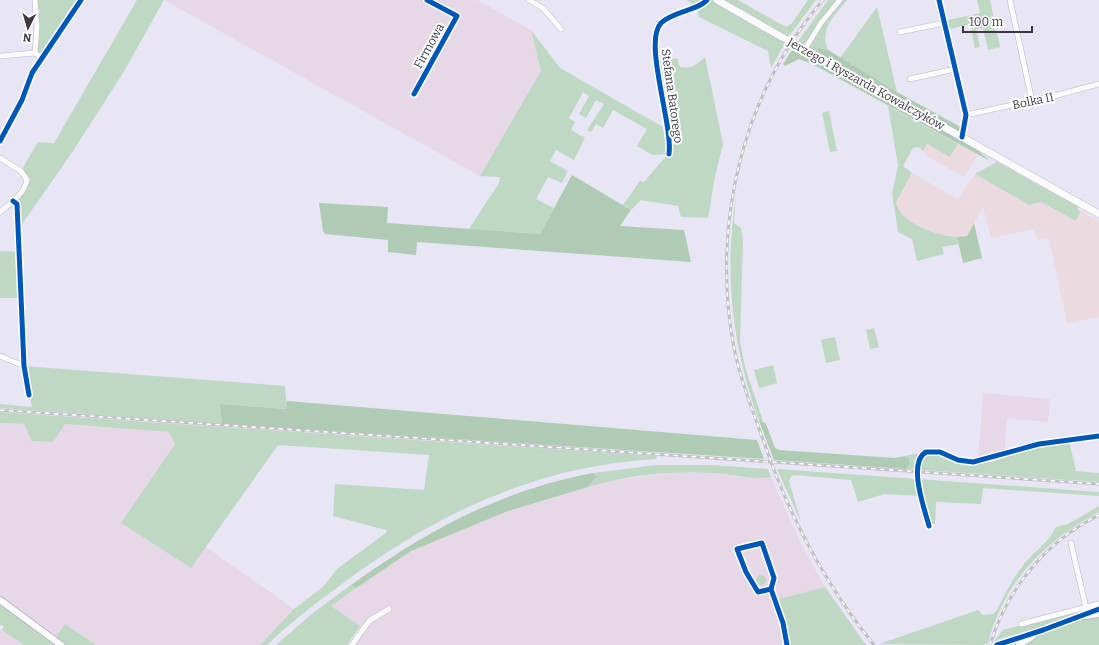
<svg xmlns="http://www.w3.org/2000/svg" width="1099" height="645" viewBox="0 0 1099 645" font-family="Bitter,serif">
	<rect width="100%" height="100%" fill="#e8e5f5"/>
	<!-- commercial -->
	<g fill="#ebdbe0">
		<polygon points="927,144 950,157 958,144 978,155 964,177 928,157 923,151"/>
		<polygon points="912,173 958,199 975,174 1029,205 1041,202 1049,206 1080,212 1079,210 1099,221 1099,317 1067,324 1049,238 1037,240 1034,229 991,238 983,207 967,236 961,237 951,237 933,233 905,218 898,209 896,202"/>
	</g>
	<!-- industrial -->
	<g fill="#e6d8e6">
		<polygon points="164,0 477,0 531,30 541,72 480,176"/>
		<polygon points="983,393 1050,399 1048,422 1007,418 1004,454 978,461"/>
		<polygon points="0,423 24,424 53,442 64,424 169,432 175,444 191,568 206,547 294,609 260,645 96,645 65,624 54,640 0,600"/>
		<polygon points="673,472 714,473 740,477 771,477 801,544 825,587 775,600 787,645 352,645 361,630 330,606 383,568 410,551 508,511 605,482"/>
		<polygon points="0,629 2,630 24,645 0,645"/>
	</g>
	<!-- green -->
	<g fill="#bfd8c4">
		<polygon points="35,0 81,0 42,58 35,53"/>
		<polygon points="137,0 164,0 123,73 71,154 22,224 18,223 17,204 13,201 26,186 22,169 38,142 54,143"/>
		<polygon points="686,0 738,0 786,27 792,23 808,0 816,0 789,36 771,68 768,51 699,17 697,6"/>
		<path d="M828 0H847C835 15 819 29 828 50L821 48 816 56 796 44Z"/>
		<polygon points="977,0 990,0 1000,47 988,50 983,28 976,29 980,47 975,48 970,24 946,30 944,21 980,13"/>
		<polygon points="877,7 897,92 840,58"/>
		<path d="M531 30 560 68 668 130 656 62 677 58 680 67C691 70 697 64 705 57L723 144 715 177 708 218 681 217 678 206 641 200 631 210 623 205 640 181 644 182 668 154 652 155 637 146 647 129 613 110 603 128 596 124 591 132 587 130 604 104 596 100 586 118 579 114 589 96 583 92 569 118 575 122 571 130 585 138 574 160 556 150 550 161 568 171 562 183 548 177 536 199 554 208 540 234 469 229 499 183 500 177 480 176 541 71Z"/>
		<path d="M888 106 958 144 950 157 927 144 923 151 918 147 913 148 903 166 912 173 896 202C898 222 939 237 957 237L958 244 942 247 944 254 917 261 912 239 898 232 892 194 898 165Z"/>
		<polygon points="829,111 837,151 830,152 822,113"/>
		<polygon points="997,162 1077,206 1080,212 1076,221 1041,202 1029,205 975,174"/>
		<path d="M736 196 734 223 741 228 743 241 740 341 745 367 763 421H759C732 346 724 276 736 196Z"/>
		<polygon points="0,251 20,252 21,298 0,298"/>
		<polygon points="874,328 879,347 870,349 866,330"/>
		<polygon points="835,337 840,360 826,363 821,340"/>
		<polygon points="773,365 777,383 759,388 754,370"/>
		<polygon points="24,366 285,386 287,409 221,404 222,424 0,408 0,404 32,407"/>
		<path d="M0 412 657 456 656 459C535 466 433 515 338 587 313 605 289 624 267 645H260L294 609 323 587 337 569 387 532 386 530 333 516 335 484 424 490 429 455 278 445 191 568 121 523 175 444 169 432 65 424 53 442 32 441 24 424 0 423Z"/>
		<polygon points="1069,440 1076,471 1099,473 1099,482 906,469 910,464 909,458 905,456 929,451 973,462"/>
		<path d="M656 465H712L768 469 771 477C751 480 733 474 713 473 672 470 628 475 588 487L597 478 596 474 593 473Z"/>
		<polygon points="777,469 1099,492 1099,496 983,488 981,504 936,502 935,524 928,524 920,496 884,494 858,502 851,480 795,475 791,476 789,481 801,522"/>
		<path d="M1099 506V512C1044 541 1004 582 988 643L983 645 879 644 978 610 983 615 993 614 997 610C1005 594 1013 578 1024 564 1034 551 1050 542 1056 527L1068 524Z"/>
		<circle cx="761" cy="580" r="5"/>
		<polygon points="351,585 356,588 331,606 360,626 347,645 276,645 313,613"/>
		<polygon points="825,587 866,645 787,645 775,600"/>
		<polygon points="0,600 54,640 65,624 96,645 24,645 2,630 4,626 0,625"/>
		<polygon points="1099,604 1099,645 1019,645 1041,631 1008,636 994,641 1003,630"/>
	</g>
	<!-- forest -->
	<g fill="#afcbb4">
		<polygon points="796,44 962,137 990,161 814,65 799,59 785,66 783,64"/>
		<polygon points="819,48 828,50 897,92 964,129 963,134 816,52"/>
		<polygon points="572,175 631,210 620,226 684,230 691,262 417,242 416,255 388,252 388,240 325,234 323,231 319,203 388,207 387,223 540,234"/>
		<polygon points="974,223 982,258 963,263 957,237 967,236"/>
		<polygon points="287,401 757,440 764,459 222,424 220,404 286,409"/>
		<polygon points="760,420 766,424 775,448 779,450 895,458 905,456 909,458 910,464 906,469 774,460 759,421"/>
		<path d="M593 473 598 476 588 487 508 511 411 551 356 588 351 585C428 530 499 491 593 473Z"/>
	</g>
	<g fill="none" stroke-linecap="round" stroke-linejoin="round">
		<defs>
			<g id="minor">
				<polyline points="35,0 37,27 35,53 42,58"/>
				<polyline points="529,0 543,8 561,29"/>
				<polyline points="939,0 966,115 962,137"/>
				<polyline points="1010,0 1032,101"/>
				<polyline points="900,32 944,23"/>
				<polyline points="805,49 821,23 840,0"/>
				<polyline points="0,56 35,53"/>
				<polyline points="910,79 955,69"/>
				<polyline points="414,94 457,16 427,0"/>
				<polyline points="966,115 1054,96 1099,84"/>
				<polyline points="0,141 22,100 32,73 81,0"/>
				<path d="M669 154C673 124 643 42 661 23 673 11 697 11 707 0"/>
				<path d="M0 158 21 171 27 180C24 194 11 203 0 212"/>
				<polyline points="13,201 17,204 24,366 29,395"/>
				<polyline points="0,356 24,366"/>
				<path d="M919 462 922 455C936 444 956 462 972 462 991 462 1011 452 1029 447 1052 441 1076 439 1099 436"/>
				<polyline points="918,482 918,489 929,526"/>
				<polyline points="1071,543 1086,608"/>
				<polyline points="771,589 758,592 746,572 737,549 762,543 774,578 771,589 783,623 787,645"/>
				<polyline points="1021,624 1099,604"/>
				<polyline points="352,645 369,621 389,609"/>
			</g>
			<g id="tertiary">
				<polyline points="0,600 61,645"/>
				<polyline points="1086,616 1099,614"/>
				<polyline points="787,644 788,645"/>
				<polyline points="997,645 1043,630 1099,609"/>
				<polyline points="1019,645 1033,636"/>
			</g>
			<g id="secondary">
				<polyline points="717,0 780,36"/>
				<polyline points="801,47 1099,214"/>
			</g>
		</defs>
		<!-- minor casing -->
		<use href="#minor" stroke="#bab8c4" stroke-width="6"/>
		<!-- tertiary casing -->
		<use href="#tertiary" stroke="#bab8c4" stroke-width="8"/>
		<!-- secondary casing -->
		<use href="#secondary" stroke="#bab8c4" stroke-width="8"/>
		<!-- minor -->
		<use href="#minor" stroke="#fcfbfe" stroke-width="5"/>
		<!-- tertiary -->
		<use href="#tertiary" stroke="#fcfbfe" stroke-width="6"/>
		<!-- secondary -->
		<use href="#secondary" stroke="#fcfbfe" stroke-width="7"/>
		<defs>
			<g id="rail">
				<path d="M823 0C744 92 713 218 732 337 738 374 752 409 765 445 790 518 825 584 874 645"/>
				<polyline points="0,410 1099,484"/>
				<path d="M990 645C1007 589 1046 541 1099 515"/>
			</g>
		</defs>
		<!-- rail casing -->
		<use href="#rail" stroke="#c1c0c4" stroke-width="3"/>
		<!-- rail -->
		<use href="#rail" stroke="#fff" stroke-width="1.5" stroke-dasharray="4.5" stroke-linecap="butt"/>
		<defs>
			<polyline id="minor-bridge" points="918,482 919,462"/>
			<polyline id="secondary-bridge" points="780,36 801,47"/>
		</defs>
		<!-- minor-bridge casing -->
		<use href="#minor-bridge" stroke="#bab8c4" stroke-width="6" stroke-linecap="butt"/>
		<!-- secondary-bridge casing -->
		<use href="#secondary-bridge" stroke="#bab8c4" stroke-width="8" stroke-linecap="butt"/>
		<!-- minor-bridge -->
		<use href="#minor-bridge" stroke="#fcfbfe" stroke-width="5"/>
		<!-- secondary-bridge -->
		<use href="#secondary-bridge" stroke="#fcfbfe" stroke-width="7"/>
		<defs>
			<g id="cycleway">
				<polyline points="939,0 966,115 962,137"/>
				<polyline points="414,94 457,16 427,0"/>
				<polyline points="0,141 22,100 32,73 81,0"/>
				<path d="M669 154C673 124 643 42 661 23 673 11 697 11 707 0"/>
				<polyline points="13,201 17,204 24,366 29,395"/>
				<path d="M929 526C925 510 907 463 926 452H940L958 460 973 462 1039 444 1099 436"/>
				<polyline points="771,589 758,592 746,572 737,549 762,543 774,578 771,589 783,623 787,645"/>
				<polyline points="997,645 1043,630 1099,609"/>
			</g>
		</defs>
		<!-- cycleway casing -->
		<use href="#cycleway" stroke="#fff" stroke-width="8"/>
		<!-- cycleway -->
		<use href="#cycleway" stroke="#0057b8" stroke-width="5"/>
	</g>
	<g text-anchor="middle" dominant-baseline="central" stroke-width="4" stroke-linejoin="round" paint-order="stroke">
		<!-- street labels -->
		<g font-size="12" fill="#3b3844" stroke="#fff">
			<text transform="translate(429 46) rotate(-61)">Firmowa</text>
			<text transform="translate(866 84) rotate(29)">Jerzego i Ryszarda Kowalczyków</text>
			<text transform="translate(672 96) rotate(82)">Stefana Batorego</text>
			<text transform="translate(1033 101) rotate(-12)">Bolka II</text>
		</g>
	</g>
	<!-- north arrow -->
	<g transform="translate(28 28) rotate(185)" stroke="#ffffff" stroke-width="3" paint-order="stroke">
	<path d="M0-3L7 15L0 10L-7 15Z" fill="#3b3844"/>
	<text y="-6" font-size="11" font-weight="bold" text-anchor="middle" fill="#3b3844">N</text>
	</g>
	<!-- scale -->
	<path d="M963 26v6h69v-6" fill="none" stroke="#3b3844" stroke-width="2"/>
	<text x="969" y="26" font-size="12" fill="#3b3844" stroke="#ffffff" stroke-width="3" paint-order="stroke">100 m</text>
</svg>
